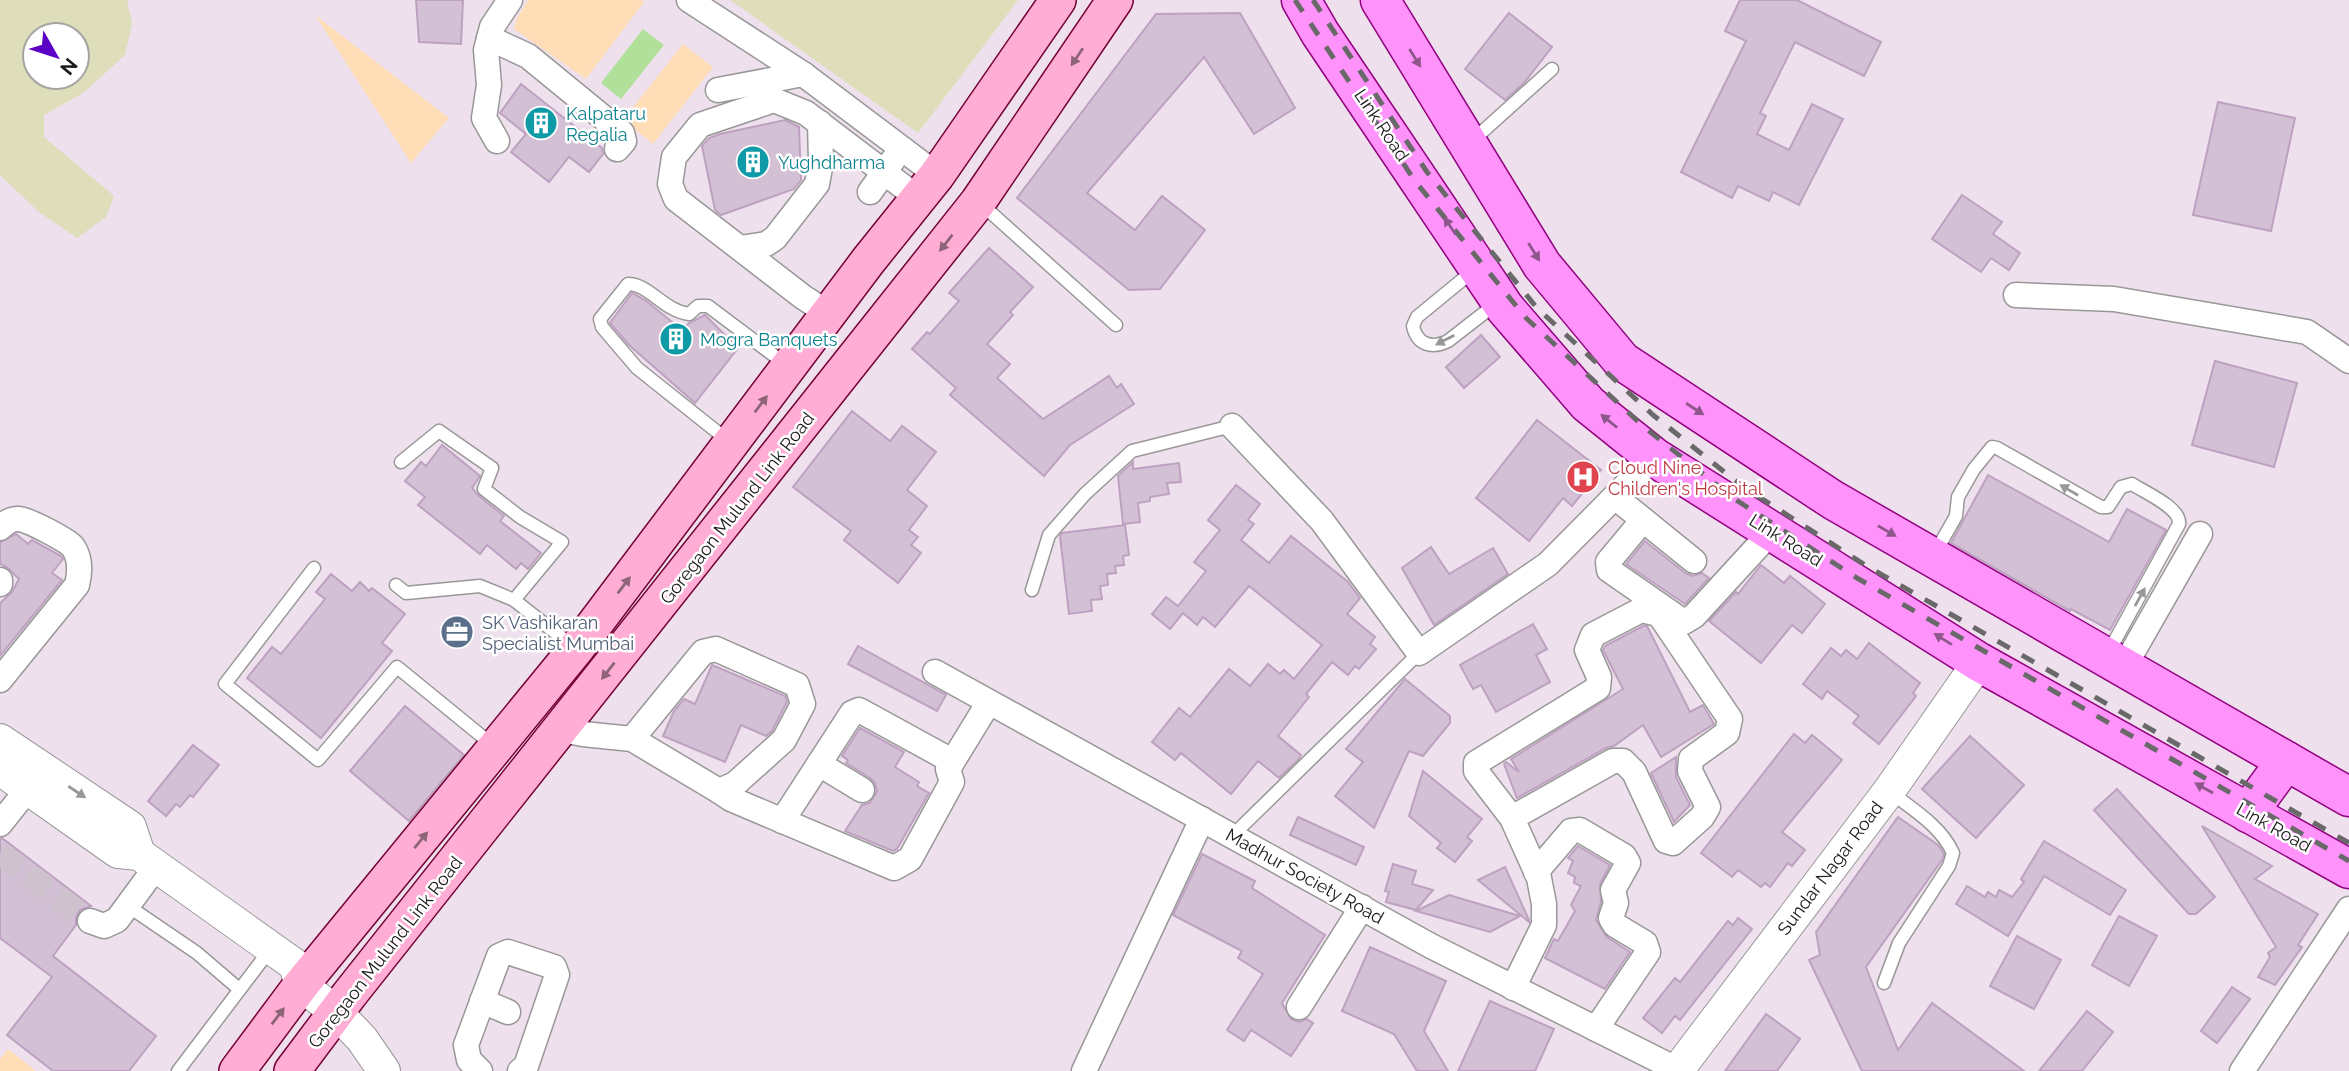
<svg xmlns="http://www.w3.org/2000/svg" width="2349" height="1071" viewBox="0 0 2349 1071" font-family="Raleway,sans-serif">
	<rect width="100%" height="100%" fill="#eee0ec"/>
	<!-- wetland -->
	<g fill="#dedebb" fill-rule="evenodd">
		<path d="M0 0H127L132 23 125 55 83 93 44 115V137L114 196 106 217 77 238 39 212 0 175ZM77 35V77H35V35Z"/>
		<polygon points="730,0 1018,0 918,133"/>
	</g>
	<!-- park -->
	<g fill="#feddb7">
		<polygon points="528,0 641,0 644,2 586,79 514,29 517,18"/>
		<polygon points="315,15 449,118 411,163"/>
		<polygon points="683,44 713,67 653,144 623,120"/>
		<polygon points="8,1049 36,1071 0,1071 0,1059"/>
	</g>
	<!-- water -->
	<polygon fill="#b1e09b" points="643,29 664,45 621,99 601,83"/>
	<!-- building -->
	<g fill="#d3c0d5" stroke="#bea1c1" stroke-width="2">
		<polygon points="416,0 463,0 461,44 419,42"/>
		<polygon points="1740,0 1797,0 1881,42 1864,76 1795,42 1760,113 1766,116 1757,134 1789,150 1812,104 1843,119 1799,205 1773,192 1769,201 1738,186 1732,198 1681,172 1746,41 1725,31"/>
		<polygon points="1240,13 1295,108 1254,134 1204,57 1087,193 1135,230 1162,196 1205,230 1160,289 1129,290 1017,198 1156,14"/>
		<polygon points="1509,13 1552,47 1524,83 1505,100 1465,69"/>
		<polygon points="521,84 602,148 603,154 589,172 569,157 549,182 511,152 526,134 500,113"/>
		<polygon points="2218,102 2295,118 2271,231 2193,215"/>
		<polygon points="785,120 799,127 801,180 794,189 721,215 715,210 702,146 709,138 720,134"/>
		<polygon points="1962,195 2002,222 1993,234 2020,253 2009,270 1991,258 1981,272 1932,239"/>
		<polygon points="989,248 1033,287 1010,312 1013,315 987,344 1010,364 997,378 1043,419 1109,376 1117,388 1121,384 1134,404 1070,445 1044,476 950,395 956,388 912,349 927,332 930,334 959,301 949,293"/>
		<polygon points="632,293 645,300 682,330 689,323 705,315 738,348 695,403 629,345 610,323"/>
		<polygon points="1481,335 1500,357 1464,388 1446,367"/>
		<polygon points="2215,361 2297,383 2274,467 2192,445"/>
		<polygon points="852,411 890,441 902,426 936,452 907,490 927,506 909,530 918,537 911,545 921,553 898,583 844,540 851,531 793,487"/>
		<polygon points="1537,420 1601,470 1572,506 1563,498 1529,541 1476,498"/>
		<polygon points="442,445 480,476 472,488 479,496 504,516 500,521 541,553 528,569 521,563 516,569 487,545 480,554 418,505 425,497 405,481 421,462 426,466"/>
		<polygon points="1133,462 1133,469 1179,463 1181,482 1167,483 1169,494 1150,497 1150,501 1138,503 1140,522 1123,524 1118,476"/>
		<polygon points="1988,475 2109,542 2127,509 2166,530 2110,630 2071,609 2070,611 1951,543"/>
		<polygon points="1236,485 1260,504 1248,520 1254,524 1241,540 1269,563 1291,536 1348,582 1360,598 1347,614 1375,637 1370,644 1376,649 1359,669 1355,666 1348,675 1332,662 1306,694 1309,697 1278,736 1301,755 1298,760 1279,778 1258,761 1231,794 1181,753 1175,760 1152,742 1179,708 1190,717 1229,669 1250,686 1268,664 1280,674 1284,670 1294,679 1322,645 1249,586 1215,627 1203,617 1197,625 1183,613 1170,629 1152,614 1166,597 1178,606 1206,571 1194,562 1220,530 1208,520"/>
		<polygon points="1125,525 1129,555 1123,556 1124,565 1115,566 1116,573 1107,574 1108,585 1100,586 1102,599 1091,600 1092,611 1069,614 1060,536 1062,533"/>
		<polygon points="16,534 28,544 32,540 61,556 63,559 52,573 62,580 0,656 0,603 12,592 19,579 8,568 0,564 0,542"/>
		<polygon points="1645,541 1685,573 1692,576 1702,573 1709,578 1685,604 1626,564"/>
		<polygon points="1431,547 1449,574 1493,548 1508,574 1434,625 1402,568"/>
		<polygon points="1761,565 1784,583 1790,576 1825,604 1802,633 1792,625 1761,663 1709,621 1736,592 1738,594"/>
		<polygon points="331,574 352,591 360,582 369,591 372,588 405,614 382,643 392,651 321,738 247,678 272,647 281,654 325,599 316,592"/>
		<polygon points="1533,624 1547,649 1536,655 1550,682 1496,712 1481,685 1473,689 1460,665"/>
		<polygon points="1643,626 1647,626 1690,712 1703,705 1714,724 1661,757 1643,725 1614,746 1606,748 1517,798 1504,764 1506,762 1519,772 1511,759 1623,689 1603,650 1605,646"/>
		<polygon points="1869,643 1920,683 1913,693 1916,696 1879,744 1853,723 1859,716 1827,691 1822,699 1803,684 1831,648 1841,656 1846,650 1857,659"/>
		<polygon points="858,646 946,695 937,711 848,664"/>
		<polygon points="712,665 785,696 787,702 772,731 766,736 741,725 725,762 663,736 674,711 684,699 695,704"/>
		<polygon points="1405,679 1450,716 1450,723 1423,756 1409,751 1374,828 1335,796 1363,762 1346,749"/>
		<polygon points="405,706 464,755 409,821 350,771"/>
		<polygon points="860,728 904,752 895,767 919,782 917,786 929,793 897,849 893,851 845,831 862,805 870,803 877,791 875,783 870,778 846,763 848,760 842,756"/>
		<polygon points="1794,734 1805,743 1812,735 1842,760 1782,832 1805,850 1792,866 1788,863 1770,887 1765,883 1761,887 1738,870 1732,877 1701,853"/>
		<polygon points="1970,736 2024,785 1976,838 1922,789"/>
		<polygon points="193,745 219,765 193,797 190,795 180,807 176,804 166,816 148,801"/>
		<polygon points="1676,757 1676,777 1690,805 1674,822 1651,773"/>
		<polygon points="1423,771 1482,819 1467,837 1472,841 1455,862 1437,848 1441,843 1409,816"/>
		<polygon points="2117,789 2215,897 2196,914 2189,914 2094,810"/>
		<polygon points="1298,817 1364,847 1356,865 1290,835"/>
		<polygon points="1898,817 1938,845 1944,854 1942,860 1866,967 1898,1050 1932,1003 2024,1071 1862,1071 1809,960 1820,955 1816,932"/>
		<polygon points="2202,826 2272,866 2255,879 2318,914 2298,945 2302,947 2275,985 2258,977 2270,957 2268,953 2276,947"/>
		<polygon points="2,838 91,906 80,910 76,917 76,925 53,956 156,1036 129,1071 53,1071 7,1035 52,977 0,938 0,839"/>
		<polygon points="2044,841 2126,890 2110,915 2044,876 2008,936 1956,904 1967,886 1985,897 1988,892 1996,897 1999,890 2012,897 2024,882 2021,879"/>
		<polygon points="1578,846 1610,865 1600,884 1601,902 1596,920 1607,937 1630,952 1605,989 1545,958 1554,939 1558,941 1575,911 1571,905 1581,886 1574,883 1575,877 1568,873 1573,861 1568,858"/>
		<polygon points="1202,854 1255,881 1252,888 1325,935 1282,1003 1291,1019 1299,1022 1307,1019 1313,1023 1291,1056 1251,1030 1244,1041 1227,1030 1263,974 1238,958 1242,951 1173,915"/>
		<polygon points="1393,864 1416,871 1412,884 1433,890 1416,910 1386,902 1389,892 1385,891"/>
		<polygon points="1505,867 1529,920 1529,922 1478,880"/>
		<polygon points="1449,895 1520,916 1490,932 1416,911"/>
		<polygon points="2119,916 2157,936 2129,986 2092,965"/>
		<polygon points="1738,918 1752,929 1680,1020 1675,1016 1662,1033 1643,1018 1675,978 1680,982 1728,921 1733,925"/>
		<polygon points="2017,936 2061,960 2034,1009 1990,986"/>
		<polygon points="1370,947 1446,981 1424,1031 1448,1071 1417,1071 1394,1034 1342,1011"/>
		<polygon points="2232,987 2250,999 2217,1043 2201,1031"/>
		<polygon points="1490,1001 1554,1029 1535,1071 1458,1071"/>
		<polygon points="2087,1011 2113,1032 2082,1071 2039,1071"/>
		<polygon points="1766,1014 1800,1039 1777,1071 1725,1071"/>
	</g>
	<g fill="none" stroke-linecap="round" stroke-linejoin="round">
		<!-- minor-tunnel -->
		<polyline stroke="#cec2cd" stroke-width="24" stroke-dasharray="24 12" stroke-linecap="butt" points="0,853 90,921"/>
		<defs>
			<g id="service">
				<polyline points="1471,142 1552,69"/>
				<polyline points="979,202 1116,325"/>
				<path d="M1473 271 1417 317 1413 326C1417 345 1432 349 1448 341L1497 303"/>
				<path d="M731 443 637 368 602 327 600 319 628 284C649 284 664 311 689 314L698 306H708L788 366"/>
				<polyline points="401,462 439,431 492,468 484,489 520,517 562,542 514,600 575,648"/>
				<path d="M1935 553 1956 516 1958 497 1974 469 1992 447 1997 448 2101 507H2108L2121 487 2132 484C2146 493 2181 508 2179 524L2108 653"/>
				<polyline points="314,568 225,684 318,760 397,667 495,747"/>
				<polyline points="396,585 406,593 480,586 514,600"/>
				<polyline points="1032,590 1049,535 1085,494 1132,451 1232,426"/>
				<polyline points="1232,836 1419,653"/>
				<polyline points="128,906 197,953 239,989"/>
				<path d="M1884 983 1899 943 1949 866 1953 853C1941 826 1912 809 1889 791"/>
				<polyline points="178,1071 272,947"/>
			</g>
			<g id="minor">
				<polyline points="689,0 803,74 937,175"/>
				<polyline points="489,38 528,56 622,133 624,141 617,149"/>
				<polyline points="718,90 803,74"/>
				<polyline points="497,141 484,118 489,85 486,50 492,27 510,0"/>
				<polyline points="870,192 893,160"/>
				<polyline points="740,248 766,244 775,238 817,184 821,162 820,123"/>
				<polyline points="2016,295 2114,299 2307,332 2349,361"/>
				<polyline points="829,314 803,297 676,199 670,184 674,157 700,125 774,100 806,113 918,198"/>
				<polyline points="1232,426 1322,521 1419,653 1548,564 1654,457"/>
				<polyline points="1615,497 1694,561"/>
				<polyline points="1643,520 1608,562 1609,570 1684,622 1694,616 1772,531"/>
				<path d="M0 528C5 523 11 518 19 519 27 519 69 541 73 547 81 559 80 573 77 585L0 680"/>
				<polyline points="0,580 0,584"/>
				<polyline points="2124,667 2200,534"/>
				<polyline points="935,672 1431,946 1680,1071"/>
				<polyline points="562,730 583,734 632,739 719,791 735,784 784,740 803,704 797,685 716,649 703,652 632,739"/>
				<polyline points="819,764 862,790"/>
				<polyline points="719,791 731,799 894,868 910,859 952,782 948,769 989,702"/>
				<polyline points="1512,818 1613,761 1623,761 1634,772 1666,841 1673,843 1702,817 1708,807 1690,771 1691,759 1727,733 1730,719 1659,614 1641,610 1593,635 1587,650 1599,677 1598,688 1476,763 1476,771 1512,818 1539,878 1544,904 1544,925 1513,988"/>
				<polyline points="782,821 852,713 859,710 952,761"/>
				<polyline points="0,824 39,775"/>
				<polyline points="1536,872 1571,831 1580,830 1624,856 1628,863 1613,890 1616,903 1611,918 1615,925 1645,943 1648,952 1596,1029"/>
				<polyline points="90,921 104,926 117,920 156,867"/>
				<polyline points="482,1001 508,1012"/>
				<polyline points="1299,1007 1362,907"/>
				<polyline points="480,1071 469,1060 466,1045 499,956 508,952 554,967 557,975 526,1066 520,1071"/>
				<polyline points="1084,1071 1202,819"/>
				<polyline points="2242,1071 2349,909"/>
			</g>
			<g id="tertiary">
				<polyline points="0,740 130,827 139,854"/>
				<polyline points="0,769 118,852 139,854 295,965 301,985 336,1012 362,1039 384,1071"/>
				<polyline points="1677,1071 1889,791 1979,662"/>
			</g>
			<g id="secondary">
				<polyline points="237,1071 301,985 576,649 868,261 937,175 1058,0"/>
				<polyline points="292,1071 349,995 978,202 1115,0"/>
			</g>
			<g id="primary">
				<polyline points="1301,0 1320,33 1505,308 1588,404 1654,457 1979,662 2349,869"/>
				<polyline points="1380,0 1542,265 1622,361 1833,500 2349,797"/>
				<polyline points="2248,813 2286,761"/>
			</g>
		</defs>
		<!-- service casing -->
		<use href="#service" stroke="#989898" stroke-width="15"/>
		<!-- minor casing -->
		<use href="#minor" stroke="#989898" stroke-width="27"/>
		<!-- tertiary casing -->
		<use href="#tertiary" stroke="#989898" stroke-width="34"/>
		<!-- secondary casing -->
		<use href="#secondary" stroke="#740032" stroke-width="38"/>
		<!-- primary casing -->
		<use href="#primary" stroke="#92007f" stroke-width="41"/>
		<!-- service -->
		<use href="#service" stroke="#fff" stroke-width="12"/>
		<!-- minor -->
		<use href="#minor" stroke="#fff" stroke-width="24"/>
		<!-- tertiary -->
		<use href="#tertiary" stroke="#fff" stroke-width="32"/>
		<!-- secondary -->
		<use href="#secondary" stroke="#ffadd4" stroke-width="35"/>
		<!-- primary -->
		<use href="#primary" stroke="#ff93fb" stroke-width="38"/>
		<!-- rail -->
		<g stroke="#696969" stroke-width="5" stroke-dasharray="14 14" stroke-linecap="butt">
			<polyline points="1295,0 1415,181 1526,318 1644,427 1733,498 1857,578 2349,861"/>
			<polyline points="1313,0 1427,172 1537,308 1653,415 1742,486 1865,565 2349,843"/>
		</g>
	</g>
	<!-- one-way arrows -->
	<defs><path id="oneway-solid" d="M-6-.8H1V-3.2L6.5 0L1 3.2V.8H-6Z" transform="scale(1.75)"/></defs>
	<g fill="#8d6478">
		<use href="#oneway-solid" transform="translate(1077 57) rotate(124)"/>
		<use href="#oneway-solid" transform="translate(946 243) rotate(128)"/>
		<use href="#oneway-solid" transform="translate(761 404) rotate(-53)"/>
		<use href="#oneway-solid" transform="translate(624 585) rotate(-53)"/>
		<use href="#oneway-solid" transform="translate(608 671) rotate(128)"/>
		<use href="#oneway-solid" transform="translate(421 840) rotate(-51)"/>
		<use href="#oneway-solid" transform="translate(278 1016) rotate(-53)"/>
	</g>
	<g fill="#8d578b">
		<use href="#oneway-solid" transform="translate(1415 58) rotate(58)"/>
		<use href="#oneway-solid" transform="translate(1450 226) rotate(-124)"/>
		<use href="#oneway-solid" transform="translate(1534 252) rotate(58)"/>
		<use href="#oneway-solid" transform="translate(1695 409) rotate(33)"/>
		<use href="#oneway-solid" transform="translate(1609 421) rotate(-141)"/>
		<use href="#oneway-solid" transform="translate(1887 531) rotate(30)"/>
		<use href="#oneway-solid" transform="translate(1943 639) rotate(-148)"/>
		<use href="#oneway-solid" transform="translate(2204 788) rotate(-151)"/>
	</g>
	<g fill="#989898">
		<use href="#oneway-solid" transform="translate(1445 340) rotate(153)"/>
		<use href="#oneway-solid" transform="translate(2069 490) rotate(-150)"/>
		<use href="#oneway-solid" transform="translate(2140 597) rotate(-61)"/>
		<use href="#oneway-solid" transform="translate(77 792) rotate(34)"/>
	</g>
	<!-- icons -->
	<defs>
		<symbol id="building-disc" viewBox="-11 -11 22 22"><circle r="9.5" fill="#0f9aa8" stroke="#fff"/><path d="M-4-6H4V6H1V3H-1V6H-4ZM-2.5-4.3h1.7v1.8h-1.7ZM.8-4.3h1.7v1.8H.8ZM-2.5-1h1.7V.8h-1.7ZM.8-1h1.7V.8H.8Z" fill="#fff"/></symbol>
		<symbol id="hospital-disc" viewBox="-11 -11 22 22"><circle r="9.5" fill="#e0444e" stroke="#fff"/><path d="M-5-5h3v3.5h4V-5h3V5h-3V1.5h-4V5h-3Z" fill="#fff"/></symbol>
		<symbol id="office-disc" viewBox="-11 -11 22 22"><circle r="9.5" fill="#5c6f8a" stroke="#fff"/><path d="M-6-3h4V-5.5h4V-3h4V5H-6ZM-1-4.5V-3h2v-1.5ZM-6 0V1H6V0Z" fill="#fff"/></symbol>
	</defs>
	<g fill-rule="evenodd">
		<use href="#building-disc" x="522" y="104" width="38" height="38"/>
		<use href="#building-disc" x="734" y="143" width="38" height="38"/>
		<use href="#building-disc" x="657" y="320" width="38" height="38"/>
		<use href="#hospital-disc" x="1564" y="458" width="38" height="38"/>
		<use href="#office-disc" x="438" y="613" width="38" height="38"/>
	</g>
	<g text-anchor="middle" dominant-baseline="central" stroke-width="5" stroke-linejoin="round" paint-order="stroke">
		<!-- culture labels -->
		<g font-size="18" fill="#0d838f" stroke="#fff" text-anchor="start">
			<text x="566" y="113">Kalpataru<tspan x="566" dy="21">Regalia</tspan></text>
			<text x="778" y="162">Yughdharma</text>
			<text x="700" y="339">Mogra Banquets</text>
		</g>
		<!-- street labels -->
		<g font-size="18" fill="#1b1b1b" stroke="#fff">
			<text transform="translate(1382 125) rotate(56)">Link Road</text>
			<text transform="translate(737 508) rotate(-52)">Goregaon Mulund Link Road</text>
			<text transform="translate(1786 540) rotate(32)">Link Road</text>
			<text transform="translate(2274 827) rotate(29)">Link Road</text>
			<text transform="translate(1830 868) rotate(-53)">Sundar Nagar Road</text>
			<text transform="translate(1305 876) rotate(29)">Madhur Society Road</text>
			<text transform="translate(385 952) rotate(-52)">Goregaon Mulund Link Road</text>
		</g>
		<!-- health labels -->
		<g font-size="18" fill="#be3a42" stroke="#fff" text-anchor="start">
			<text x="1608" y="467">Cloud Nine<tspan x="1608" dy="21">Children's Hospital</tspan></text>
		</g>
		<!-- service labels -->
		<g font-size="18" fill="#4e5e75" stroke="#fff" text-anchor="start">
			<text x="482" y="622">SK Vashikaran<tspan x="482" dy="21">Specialist Mumbai</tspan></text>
		</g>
	</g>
	<!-- north arrow -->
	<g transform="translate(56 56) rotate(129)"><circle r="33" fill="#ffffff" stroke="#a4a4a4" stroke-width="2"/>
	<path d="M0-5L12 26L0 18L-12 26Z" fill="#5c00c6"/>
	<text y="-10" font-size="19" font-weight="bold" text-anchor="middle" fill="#1b1b1b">N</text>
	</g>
</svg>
